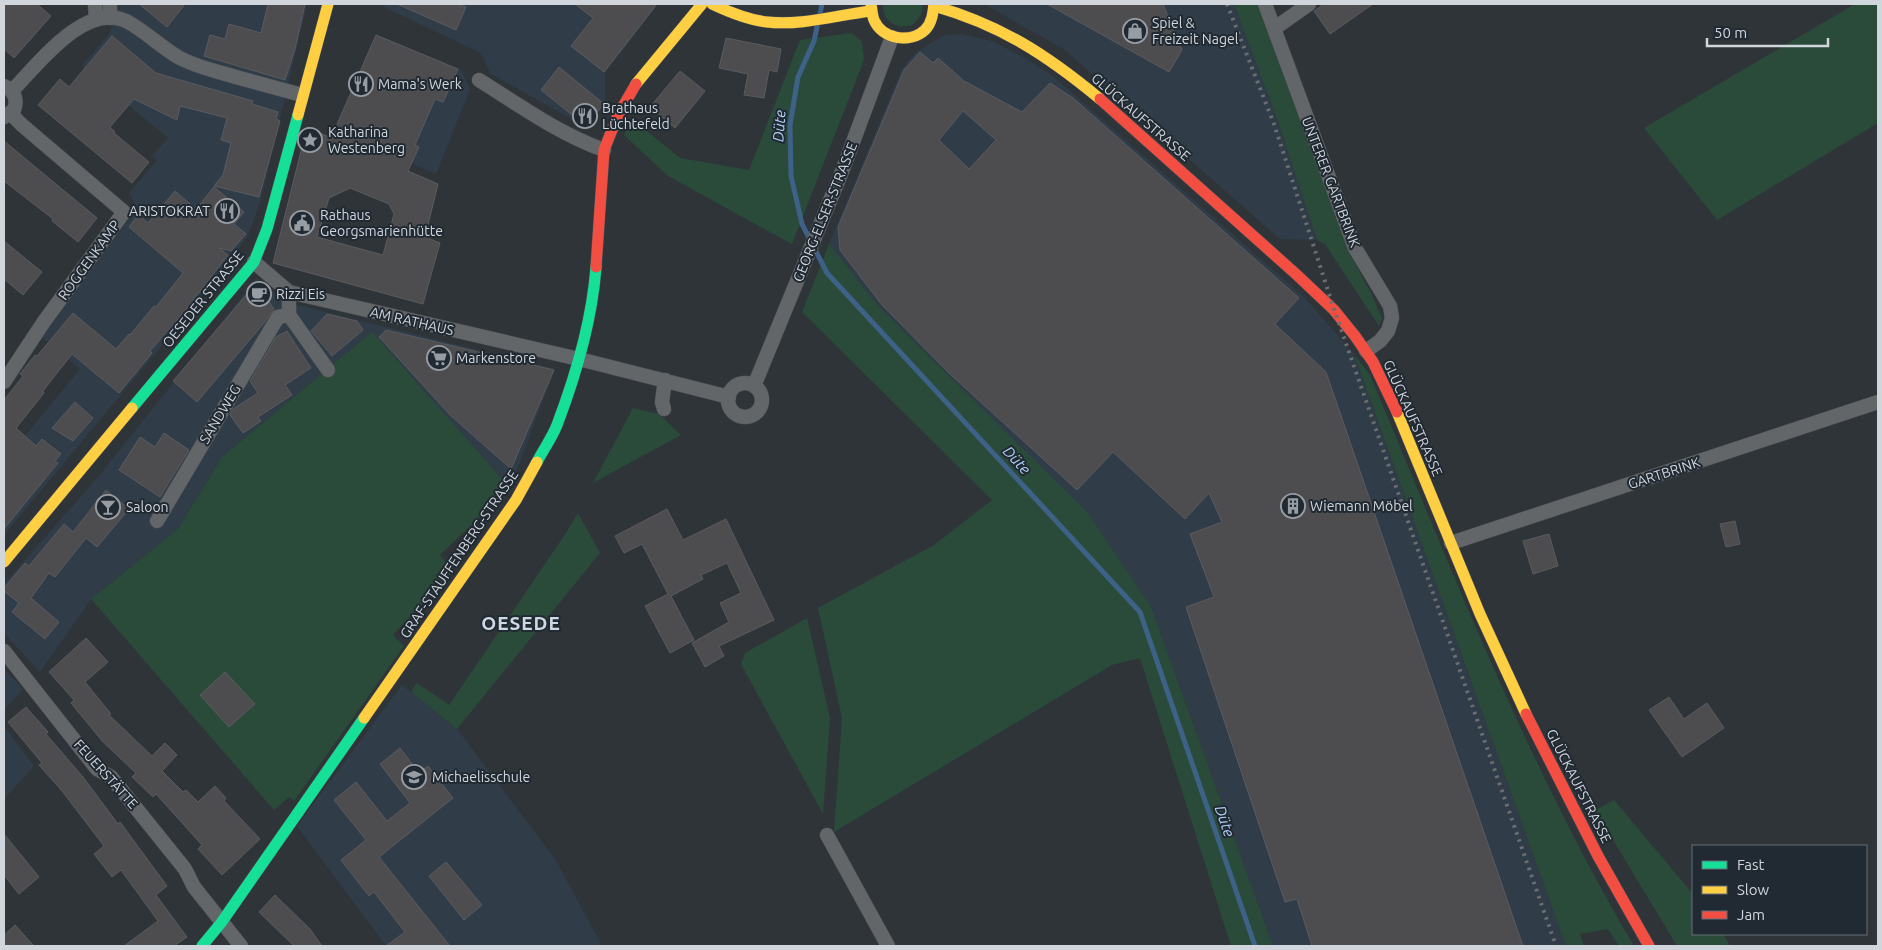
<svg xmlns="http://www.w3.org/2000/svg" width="1882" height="950" viewBox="0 0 1882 950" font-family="Ubuntu,sans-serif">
	<rect width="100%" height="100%" fill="#2f3439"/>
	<!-- built -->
	<g fill="#303d49">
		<polygon points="120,4 307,4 261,199 248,236 154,355 4,535 4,462 80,369 42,337 137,208 129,193 157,160 152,156 168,138 82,66 109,34"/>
		<polygon points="386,4 649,4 655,8 605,73 605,104 586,127 491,74 481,53 384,7"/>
		<polygon points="984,4 1234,4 1279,124 1317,240 1280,239 1065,50"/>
		<polygon points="961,34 992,41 1023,57 1054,77 1305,298 1354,354 1566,946 1273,946 1151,607 879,307 829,244 902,69 915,53 942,36"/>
		<polygon points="376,35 461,70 470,89 436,174 335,129"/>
		<polygon points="257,278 285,302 555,369 510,488 371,333 222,457 178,529 91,599 40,672 4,633 4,584 98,477"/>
		<polygon points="4,669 23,689 4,710"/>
		<polygon points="402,685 457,729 555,859 602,946 386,946 297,826"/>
		<polygon points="4,726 34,766 4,799"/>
	</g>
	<!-- green -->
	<g fill="#2a4b3a">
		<path d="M883 4H922C924 13 919 19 912 25 896 30 882 21 883 4Z"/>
		<polygon points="1234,4 1257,4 1348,250 1372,295 1382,318 1379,326 1325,244 1317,240 1279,124"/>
		<polygon points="1855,4 1878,4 1878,123 1717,220 1644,128"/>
		<polygon points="852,33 862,42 864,60 792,244 668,176 624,135 632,119 680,158 749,170 800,40"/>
		<polygon points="829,244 879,307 1088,513 1151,607 1273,946 1231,946 1140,658 1112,665 834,832 842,718 818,608 934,545 992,500 802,312"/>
		<polygon points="372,332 510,488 440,555 453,571 393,635 404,646 294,801 289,797 274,810 91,599 178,529 222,457"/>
		<path d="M1354 354 1370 375C1451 568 1527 765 1634 946H1619L1608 929 1580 934 1584 946H1566Z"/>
		<polygon points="633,408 659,414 681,435 593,483"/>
		<polygon points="578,513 600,553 457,729 411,692 417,683 449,705 566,533"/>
		<polygon points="807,618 830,718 823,814 741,664 745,653"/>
		<polygon points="1614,800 1693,894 1693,934 1723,934 1730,946 1677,946 1595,810"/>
	</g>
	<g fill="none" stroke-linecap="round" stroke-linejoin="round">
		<!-- stream -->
		<g stroke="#3e6187" stroke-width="5">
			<polyline points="820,14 822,4"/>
			<polyline points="818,22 814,41 798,77 790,125 791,176 802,224 827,273 1140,612 1255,946"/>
		</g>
	</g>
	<!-- building -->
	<g fill="#4d4d50" stroke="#5a5b5f" fill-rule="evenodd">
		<polygon points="4,4 37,4 51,16 14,58 4,49"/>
		<polygon points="139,4 185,4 167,27"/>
		<polygon points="268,4 305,4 295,49 285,80 204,56 210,35 225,39 229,24 261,33"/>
		<polygon points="397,4 457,4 466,7 456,30"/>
		<polygon points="575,4 657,4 604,72 571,46 593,18"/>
		<polygon points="1047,4 1163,4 1182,50 1169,72"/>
		<polygon points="1324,4 1373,4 1330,34 1314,11"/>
		<path d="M376 35 458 69 443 102 435 99 415 145 419 147 408 171 438 184 425 237 440 243 423 304 273 263 307 127 331 138ZM350 188 389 204 394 214 383 255 317 237 329 198Z"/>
		<polygon points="112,36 156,73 253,101 252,104 278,112 276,119 280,121 259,197 214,186 223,175 231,143 221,140 227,118 180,106 177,120 134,99 110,127 115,132 114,133 149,162 132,183 38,105 60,79 69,87"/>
		<polygon points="726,38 781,49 777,72 769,70 764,98 744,95 748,74 719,68"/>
		<path d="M920 52 933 63 938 58 964 81 1022 112 1050 83 1073 98 1299 298 1275 324 1326 372 1523 946H1312L1297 899 1285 902 1186 607 1214 597 1190 534 1222 522 1209 493 1185 519 1113 452 1077 490 950 374 882 305 840 250 838 227 904 70ZM963 111 996 140 969 169 939 140Z"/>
		<polygon points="559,67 604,104 586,126 541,90"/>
		<polygon points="680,71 705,91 675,128 650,107"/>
		<polygon points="4,141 97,218 78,242 52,221 53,219 4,181"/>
		<polygon points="214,187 244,212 234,224 246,234 231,251 219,248 228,255 184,312 150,351 152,353 119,393 72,354 43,391 44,393 16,428 36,446 42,439 61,454 55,461 58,463 4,529 4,400 23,376 20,374 35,355 37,356 73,313 116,349 129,334 130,335 154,306 156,307 183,273 129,227 138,215 148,223 175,191 196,209"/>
		<polygon points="4,241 42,272 23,295 4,279"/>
		<polygon points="258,281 272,293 266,297 274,309 264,323 197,402 173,381"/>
		<polygon points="327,314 357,321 363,330 332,356 311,331"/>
		<polygon points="386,330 554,370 511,469 450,415 379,337"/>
		<polygon points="287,331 311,368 285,385 292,395 258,417 261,421 243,433 230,415 233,409 258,393 250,381 276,337"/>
		<polygon points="75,402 93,418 73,441 52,428"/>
		<polygon points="164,433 189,450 160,497 119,470 140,437 155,447"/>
		<polygon points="106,490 129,509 97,547 86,538 55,577 49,573 31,598 59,622 45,639 12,612 19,603 4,591 4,588 25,563 29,566 64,524 73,532"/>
		<polygon points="667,509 683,540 726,519 774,620 719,646 724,656 705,667 692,643 729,622 720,603 741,593 727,563 701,575 703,579 671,596 694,640 670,653 645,606 668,594 642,544 624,553 615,536"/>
		<polygon points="1735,521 1740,544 1726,547 1720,524"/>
		<polygon points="1549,534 1558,566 1533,574 1523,541"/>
		<polygon points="86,638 108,662 85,682 111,714 109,715 152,756 165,743 177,755 162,771 183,792 186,790 198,802 215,786 226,798 224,801 260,839 222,875 198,849 202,845 156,794 153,797 132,777 136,773 103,742 71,703 74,700 49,672"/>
		<polygon points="225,672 255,704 229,727 200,695"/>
		<polygon points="1669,697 1684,719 1707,703 1724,728 1682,757 1649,710"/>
		<polygon points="26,707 48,732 46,734 83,777 118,824 120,822 167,886 156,895 187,937 174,946 124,946 158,921 121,870 112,877 94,854 104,846 62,791 39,765 42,763 8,722"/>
		<polygon points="400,748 419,773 428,766 453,798 379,857 450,946 386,946 405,932 374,892 369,896 341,860 366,840 334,800 356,782 387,821 410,803 380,764"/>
		<polygon points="4,834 39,877 19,894 4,875"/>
		<polygon points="446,862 482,905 464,920 429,876"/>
		<polygon points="275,895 310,929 322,946 294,946 259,912"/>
		<polygon points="15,925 34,946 4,946 4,935"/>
	</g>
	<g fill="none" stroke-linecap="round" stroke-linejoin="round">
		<defs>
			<g id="street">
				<polyline points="95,4 96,19"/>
				<polyline points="110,4 110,18"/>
				<polyline points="1265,4 1355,248 1390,306 1392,318 1388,331 1380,341 1366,351"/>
				<polyline points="1275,28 1309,4"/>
				<path d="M479 80C519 105 559 134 604 150"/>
				<path d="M4 86C14 90 18 99 14 110L4 117"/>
				<path d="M12 91C38 64 86 0 128 22 146 32 161 47 178 57 196 67 216 71 236 77 258 83 280 89 302 95"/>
				<polyline points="254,262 289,292 579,359 729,397"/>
				<polyline points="289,292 289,315 328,370"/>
				<polyline points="4,382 43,323 124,212 22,125 11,114"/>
				<circle cx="745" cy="400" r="17"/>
				<polyline points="754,386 843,169 892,37"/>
				<polyline points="664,409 662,402 665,380"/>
				<polyline points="157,521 278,317 289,315"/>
				<polyline points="1451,543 1878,402"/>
				<polyline points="4,651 97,769 111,777 185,869 194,887 241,946"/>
				<polyline points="827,835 888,946"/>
			</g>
			<g id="fast">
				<polyline points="132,408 254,262 267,229 298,115"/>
				<path d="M537 462C543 450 552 438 557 425 576 375 592 321 596 267"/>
				<polyline points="202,946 221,923 364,718"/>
			</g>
			<g id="slow">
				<path d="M712 4C729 12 748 20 767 22 801 26 837 15 871 11"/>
				<path d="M871 4C872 9 872 15 874 20 882 39 910 44 925 30 932 23 933 13 934 4"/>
				<path d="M934 6C1001 25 1047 55 1100 99"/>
				<polyline points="636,84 702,4"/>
				<polyline points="298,115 328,4"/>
				<polyline points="1397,412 1480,614 1526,714"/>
				<polyline points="4,562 132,408"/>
				<polyline points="364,718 516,500 537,462"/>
			</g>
			<g id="jam">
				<polyline points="1100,99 1297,275 1334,310 1355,336 1373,362 1397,412"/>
				<polyline points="596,267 604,150 618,115 636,84"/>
				<polyline points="1526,714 1598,856 1649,946"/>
			</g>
		</defs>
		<!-- street casing -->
		<use href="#street" stroke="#4d5055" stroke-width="15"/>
		<!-- fast casing -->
		<use href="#fast" stroke="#4d5055" stroke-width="12"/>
		<!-- slow casing -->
		<use href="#slow" stroke="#4d5055" stroke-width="12"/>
		<!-- jam casing -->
		<use href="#jam" stroke="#4d5055" stroke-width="12"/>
		<!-- street -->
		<use href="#street" stroke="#636669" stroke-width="14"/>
		<!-- fast -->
		<use href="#fast" stroke="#16e098" stroke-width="11"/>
		<!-- slow -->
		<use href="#slow" stroke="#ffcf43" stroke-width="11"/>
		<!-- jam -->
		<use href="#jam" stroke="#f24e42" stroke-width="11"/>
		<!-- rail -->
		<polyline stroke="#6a6e71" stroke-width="4" stroke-dasharray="2.5 5" stroke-linecap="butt" points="1227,4 1274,124 1334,309 1556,946"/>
	</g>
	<!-- icons -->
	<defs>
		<symbol id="shop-ring" viewBox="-11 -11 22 22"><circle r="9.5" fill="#212a32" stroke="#989da3" stroke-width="1.5"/><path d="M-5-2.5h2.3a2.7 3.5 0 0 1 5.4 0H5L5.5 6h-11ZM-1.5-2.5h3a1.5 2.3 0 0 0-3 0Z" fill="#989da3"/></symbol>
		<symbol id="restaurant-ring" viewBox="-11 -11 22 22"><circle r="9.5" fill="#212a32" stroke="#989da3" stroke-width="1.5"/><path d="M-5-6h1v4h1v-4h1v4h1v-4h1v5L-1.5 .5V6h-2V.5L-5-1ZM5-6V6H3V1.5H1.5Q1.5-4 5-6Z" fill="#989da3"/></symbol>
		<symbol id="sight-ring" viewBox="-11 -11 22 22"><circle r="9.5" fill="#212a32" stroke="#989da3" stroke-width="1.5"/><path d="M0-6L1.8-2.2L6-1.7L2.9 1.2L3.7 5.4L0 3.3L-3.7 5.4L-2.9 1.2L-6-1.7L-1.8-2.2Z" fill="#989da3"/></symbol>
		<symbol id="civic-ring" viewBox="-11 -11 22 22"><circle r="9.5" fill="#212a32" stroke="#989da3" stroke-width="1.5"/><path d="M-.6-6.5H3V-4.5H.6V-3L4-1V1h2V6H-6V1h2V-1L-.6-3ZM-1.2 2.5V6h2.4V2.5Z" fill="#989da3"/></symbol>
		<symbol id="cafe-ring" viewBox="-11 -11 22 22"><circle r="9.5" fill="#212a32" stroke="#989da3" stroke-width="1.5"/><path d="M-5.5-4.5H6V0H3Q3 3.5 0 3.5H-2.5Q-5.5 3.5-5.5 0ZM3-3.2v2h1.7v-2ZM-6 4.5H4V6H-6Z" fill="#989da3"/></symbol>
		<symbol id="supermarket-ring" viewBox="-11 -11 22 22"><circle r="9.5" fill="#212a32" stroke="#989da3" stroke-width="1.5"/><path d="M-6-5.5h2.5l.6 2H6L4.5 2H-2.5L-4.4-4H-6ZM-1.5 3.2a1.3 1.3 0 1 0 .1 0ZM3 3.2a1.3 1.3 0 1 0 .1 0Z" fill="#989da3"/></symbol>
		<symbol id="building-ring" viewBox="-11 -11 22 22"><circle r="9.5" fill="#212a32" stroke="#989da3" stroke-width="1.5"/><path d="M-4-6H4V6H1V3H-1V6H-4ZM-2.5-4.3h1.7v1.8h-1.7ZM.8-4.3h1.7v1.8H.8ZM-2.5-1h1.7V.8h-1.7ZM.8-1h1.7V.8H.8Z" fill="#989da3"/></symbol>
		<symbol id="bar-ring" viewBox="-11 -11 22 22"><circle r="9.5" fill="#212a32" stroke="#989da3" stroke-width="1.5"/><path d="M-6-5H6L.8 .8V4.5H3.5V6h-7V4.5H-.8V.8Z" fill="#989da3"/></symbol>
		<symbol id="school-ring" viewBox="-11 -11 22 22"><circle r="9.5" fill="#212a32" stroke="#989da3" stroke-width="1.5"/><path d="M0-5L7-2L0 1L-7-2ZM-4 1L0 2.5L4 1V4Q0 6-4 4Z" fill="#989da3"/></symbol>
	</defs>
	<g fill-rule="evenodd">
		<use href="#shop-ring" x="1121" y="17" width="28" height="28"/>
		<use href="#restaurant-ring" x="347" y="70" width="28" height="28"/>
		<use href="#restaurant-ring" x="571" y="102" width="28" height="28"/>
		<use href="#sight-ring" x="296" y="126" width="28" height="28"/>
		<use href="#restaurant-ring" x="213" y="197" width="28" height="28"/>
		<use href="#civic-ring" x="288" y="209" width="28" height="28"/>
		<use href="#cafe-ring" x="245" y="280" width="28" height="28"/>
		<use href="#supermarket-ring" x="425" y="344" width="28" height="28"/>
		<use href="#building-ring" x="1279" y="492" width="28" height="28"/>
		<use href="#bar-ring" x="94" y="493" width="28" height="28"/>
		<use href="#school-ring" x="400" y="763" width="28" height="28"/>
	</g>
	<g text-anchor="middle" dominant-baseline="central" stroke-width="4" stroke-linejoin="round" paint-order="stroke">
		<!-- poi labels -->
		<g font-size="14" fill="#d1d6dc" stroke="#212a32" text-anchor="start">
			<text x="1152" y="23">Spiel &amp;<tspan x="1152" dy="16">Freizeit Nagel</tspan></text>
			<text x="378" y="84">Mama's Werk</text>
			<text x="602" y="108">Brathaus<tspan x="602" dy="16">Lüchtefeld</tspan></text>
			<text x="328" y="132">Katharina<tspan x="328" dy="16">Westenberg</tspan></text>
			<text x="210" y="211" text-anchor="end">ARISTOKRAT</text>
			<text x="320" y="215">Rathaus<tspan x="320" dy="16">Georgsmarienhütte</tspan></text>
			<text x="276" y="294">Rizzi Eis</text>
			<text x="456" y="358">Markenstore</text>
			<text x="1310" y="506">Wiemann Möbel</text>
			<text x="126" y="507">Saloon</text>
			<text x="432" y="777">Michaelisschule</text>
		</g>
		<!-- street labels -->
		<g font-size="14" fill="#d1d6dc" stroke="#212a32">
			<text transform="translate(1141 117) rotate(41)">GLÜCKAUFSTRASSE</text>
			<text transform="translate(1331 182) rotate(69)">UNTERER GARTBRINK</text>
			<text transform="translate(825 212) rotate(-68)">GEORG-ELSER-STRASSE</text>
			<text transform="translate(89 260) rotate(-54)">ROGGENKAMP</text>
			<text transform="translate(203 299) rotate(-51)">OESEDER STRASSE</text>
			<text transform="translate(412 321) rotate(13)">AM RATHAUS</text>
			<text transform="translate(220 414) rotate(-59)">SANDWEG</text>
			<text transform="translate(1413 418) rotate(66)">GLÜCKAUFSTRASSE</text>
			<text transform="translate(1664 473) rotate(-18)">GARTBRINK</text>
			<text transform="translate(459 554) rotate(-56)">GRAF-STAUFFENBERG-STRASSE</text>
			<text transform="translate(106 774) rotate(48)">FEUERSTÄTTE</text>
			<text transform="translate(1579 786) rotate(63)">GLÜCKAUFSTRASSE</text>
		</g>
		<!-- water labels -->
		<g font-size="15" font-style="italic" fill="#b0d2f9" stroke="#212a32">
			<text transform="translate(779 126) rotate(-86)">Düte</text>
			<text transform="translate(1017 460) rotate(47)">Düte</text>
			<text transform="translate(1225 821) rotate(71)">Düte</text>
		</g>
		<!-- district labels -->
		<g font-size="19" font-weight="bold" letter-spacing="1" fill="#ced9e5" stroke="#212a32">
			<text x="521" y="623">OESEDE</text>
		</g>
	</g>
	<!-- border -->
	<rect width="1882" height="950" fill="none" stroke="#d1d6dc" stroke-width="10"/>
	<!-- legend -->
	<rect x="1692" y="845" width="175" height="90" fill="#212a32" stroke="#676f76"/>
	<rect x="1702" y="861" width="25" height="8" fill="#16e098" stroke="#676f76"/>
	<text x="1737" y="870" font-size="15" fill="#d1d6dc">Fast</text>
	<rect x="1702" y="886" width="25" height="8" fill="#ffcf43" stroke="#676f76"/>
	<text x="1737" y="895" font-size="15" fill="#d1d6dc">Slow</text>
	<rect x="1702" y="911" width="25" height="8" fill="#f24e42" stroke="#676f76"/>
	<text x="1737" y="920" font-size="15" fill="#d1d6dc">Jam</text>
	<!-- scale -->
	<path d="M1707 38v8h121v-8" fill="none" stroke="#d1d6dc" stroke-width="2.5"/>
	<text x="1714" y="38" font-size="15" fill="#d1d6dc" stroke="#212a32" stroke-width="4" paint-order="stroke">50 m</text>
</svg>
